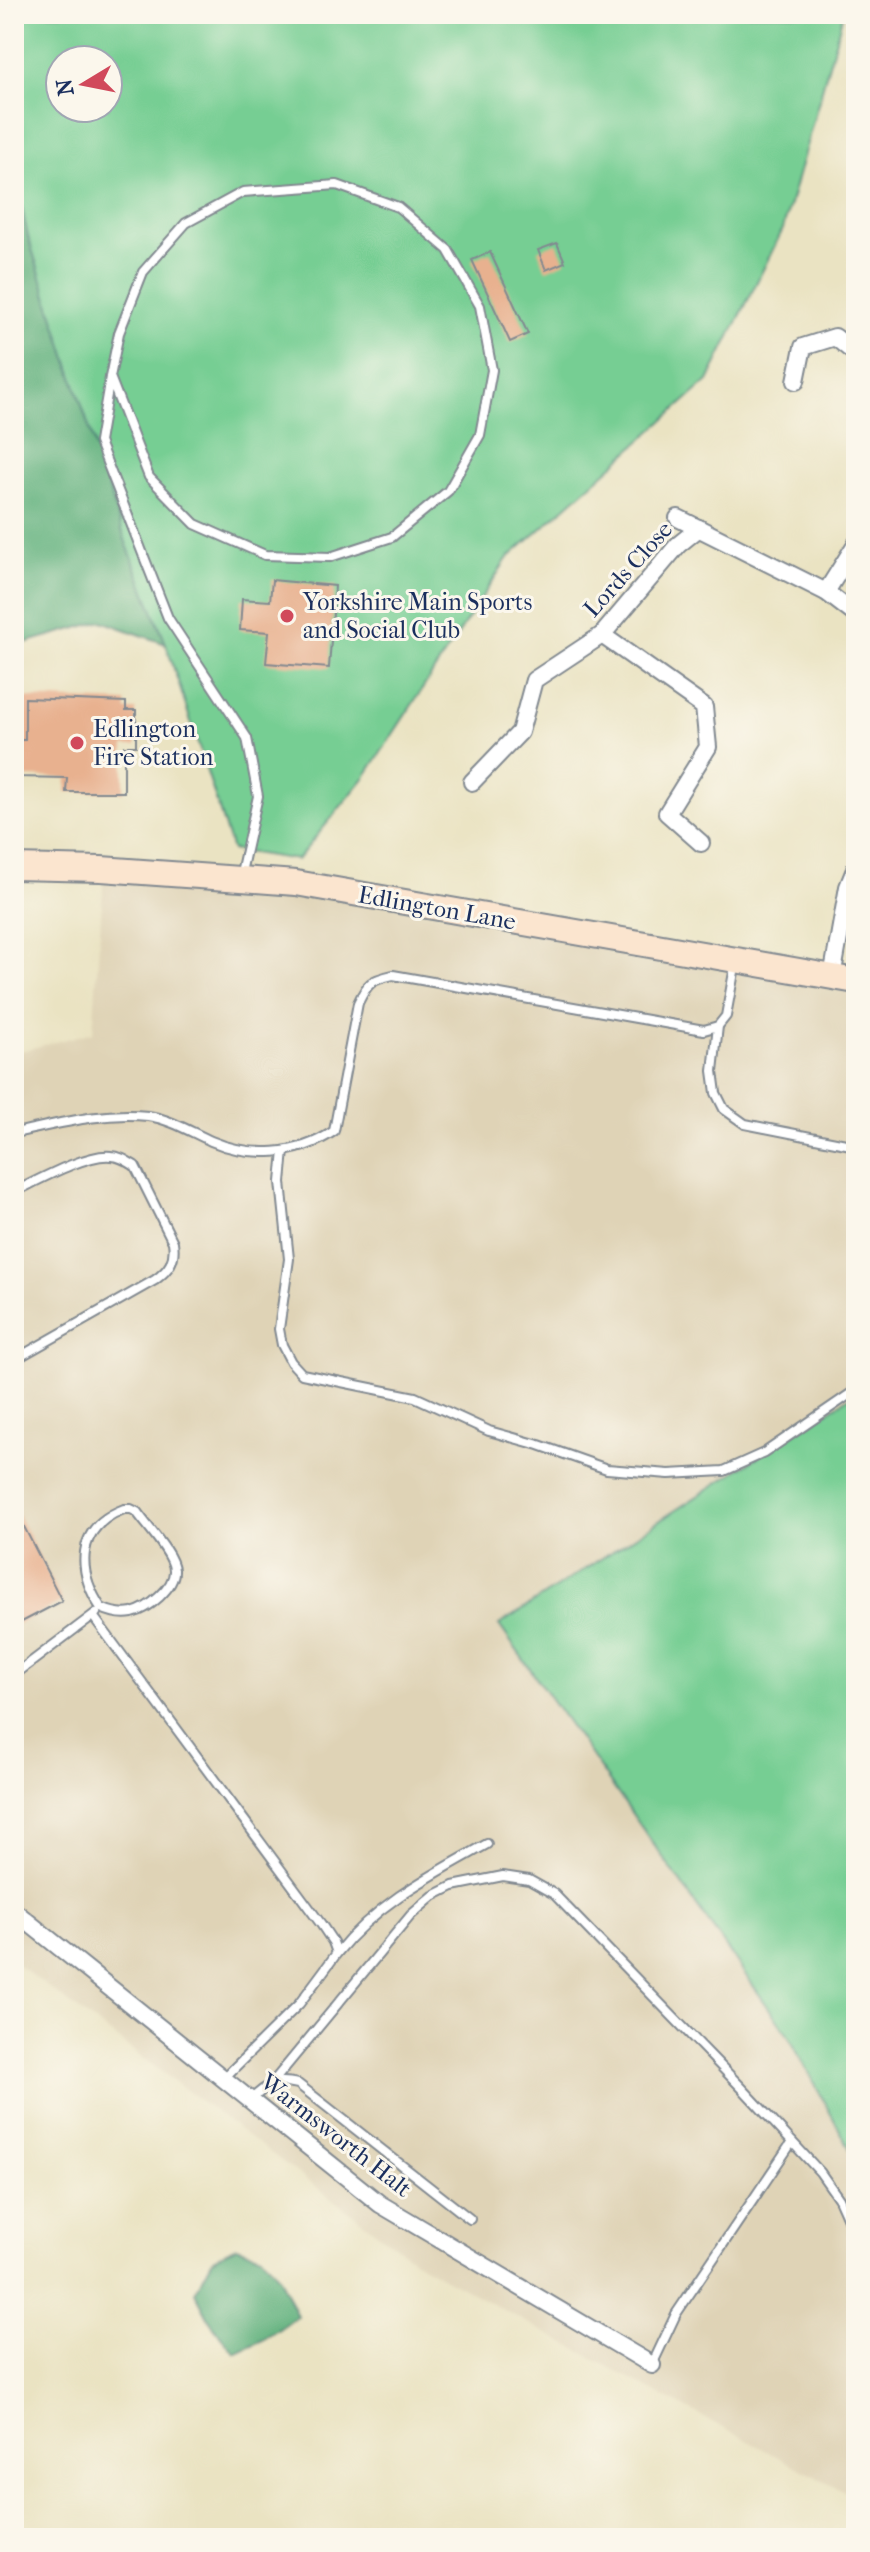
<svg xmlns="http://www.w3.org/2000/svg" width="870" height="2552" viewBox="0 0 870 2552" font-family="'IM FELL French Canon',serif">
	<rect width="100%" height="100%" fill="#fbf7ec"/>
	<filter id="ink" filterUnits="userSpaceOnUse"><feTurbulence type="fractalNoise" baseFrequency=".0125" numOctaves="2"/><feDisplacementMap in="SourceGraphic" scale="16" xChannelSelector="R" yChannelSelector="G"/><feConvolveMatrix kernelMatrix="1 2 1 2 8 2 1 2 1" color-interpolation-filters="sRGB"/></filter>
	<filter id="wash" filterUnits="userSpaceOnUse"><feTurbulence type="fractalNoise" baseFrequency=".006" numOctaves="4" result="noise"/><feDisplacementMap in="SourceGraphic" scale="32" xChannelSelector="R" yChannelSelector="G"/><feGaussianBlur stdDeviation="1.8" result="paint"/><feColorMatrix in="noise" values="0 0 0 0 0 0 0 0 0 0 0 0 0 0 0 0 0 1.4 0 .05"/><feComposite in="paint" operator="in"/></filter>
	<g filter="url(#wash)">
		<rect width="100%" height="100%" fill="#eae3c2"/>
		<!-- built -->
		<polygon fill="#dfd3b6" points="101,869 216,876 856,981 856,1393 788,2035 856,2160 856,2498 642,2385 421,2265 14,1962 14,1053 93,1032 103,887"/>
		<!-- green -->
		<g fill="#76ce93" stroke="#487e78" stroke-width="2" fill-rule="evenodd">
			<path d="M14 14H843L783 229 708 381 507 559 365 777 297 860 232 850 166 644 125 540 28 237 14 172ZM60 60H108V108H60Z"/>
			<polygon points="856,1393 856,2160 788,2035 499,1625"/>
		</g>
		<!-- forest -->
		<g fill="#60b17d" stroke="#3e706e" stroke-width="2">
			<polygon points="14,172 28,237 125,540 166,644 102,621 14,646"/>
			<polygon points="236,2247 262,2255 280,2278 297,2316 265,2339 235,2353 214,2328 195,2292 213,2259"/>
		</g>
		<g id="blocks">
			<!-- building -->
			<g fill="#e8b18f">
				<polygon points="557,243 565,262 546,270 538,250"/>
				<polygon points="490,252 528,334 510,342 472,260"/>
				<polygon points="272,580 335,586 329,668 266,663 269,632 240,630 242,599 270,601"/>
				<polygon points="25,698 126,702 126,710 136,710 136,746 124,746 124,792 66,792 67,778 17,777 18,740 25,740"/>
				<polygon points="14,1507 62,1601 14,1626"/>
			</g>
		</g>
	</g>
	<g filter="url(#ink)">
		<use href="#blocks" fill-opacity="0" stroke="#828990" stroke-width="2"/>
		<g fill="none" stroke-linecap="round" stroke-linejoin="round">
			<defs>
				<g id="service">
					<polyline points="110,377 149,477 195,524 265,555 330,557 392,537 448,491 480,435 492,370 480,306 448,250 398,207 337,185 243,192 186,223 143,272 119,333 110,377 99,442 168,618 247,738 258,796 240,877"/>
					<polyline points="718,1026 713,1071 716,1093 724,1109 745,1124 856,1146"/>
					<path d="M14 1133C58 1124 103 1111 148 1116 170 1119 191 1132 211 1141 251 1158 298 1156 334 1131L358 1003C368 982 371 980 393 975L704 1030 718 1026 726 1016 736 961"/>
					<polyline points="284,1151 281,1182 289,1259 279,1329 282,1345 291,1362 302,1374 415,1397 489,1431 539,1445 607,1469 669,1474 724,1471 764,1453 856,1390"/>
					<path d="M14 1192C37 1181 87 1153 111 1156 120 1156 127 1161 135 1166L173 1242C176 1260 169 1270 155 1280L14 1360"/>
					<path d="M124 1509H131L137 1512C146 1525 174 1555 174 1570 175 1588 148 1609 132 1613 122 1615 110 1612 101 1608 76 1570 76 1527 124 1509Z"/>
					<polyline points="93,1616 321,1924 333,1942 337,1953 299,2004 224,2078"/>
					<polyline points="14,1675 96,1613"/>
					<path d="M337 1953C378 1902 432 1875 487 1844"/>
					<polyline points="273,2082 411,1915 433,1896 453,1886 503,1876 529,1880 554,1894 741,2087 820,2172 839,2199 856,2237"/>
					<path d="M251 2099C269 2085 273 2078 298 2084L470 2219"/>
					<polyline points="652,2365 676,2314 792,2142"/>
				</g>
				<g id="minor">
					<polyline points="796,381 803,347 835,337 856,354"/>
					<polyline points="678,518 826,592 856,615"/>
					<polyline points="826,592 856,544"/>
					<polyline points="602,635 704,707 708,747 667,813 701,843"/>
					<polyline points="472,782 520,732 534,680 602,635 678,545 699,528"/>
					<polyline points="832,977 848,887 856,867"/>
					<polyline points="14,1911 380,2204 652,2365"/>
				</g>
				<polyline id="secondary" points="14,867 101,869 296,883 856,981"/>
			</defs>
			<!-- service casing -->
			<use href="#service" stroke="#828990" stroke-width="12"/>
			<!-- minor casing -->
			<use href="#minor" stroke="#828990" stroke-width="20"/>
			<!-- secondary casing -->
			<use href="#secondary" stroke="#828990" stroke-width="28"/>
			<!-- service -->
			<use href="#service" stroke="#fff" stroke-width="8"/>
			<!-- minor -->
			<use href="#minor" stroke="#fff" stroke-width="16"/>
			<!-- secondary -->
			<use href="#secondary" stroke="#fbe5cf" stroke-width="24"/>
		</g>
	</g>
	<!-- markers -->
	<g fill="#d1495b" stroke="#fbf7ec" stroke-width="3">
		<circle cx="287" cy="616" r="8"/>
		<circle cx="77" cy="743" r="8"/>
	</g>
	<g text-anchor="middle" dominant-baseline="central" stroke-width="6" stroke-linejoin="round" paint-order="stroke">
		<!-- street labels -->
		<g font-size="24" fill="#1b2f5e" stroke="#fbf7ec">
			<text transform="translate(628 569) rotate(-48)">Lords Close</text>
			<text transform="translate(437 908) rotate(10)">Edlington Lane</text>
			<text transform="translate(336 2135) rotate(38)">Warmsworth Halt</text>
		</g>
		<!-- poi labels -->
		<g font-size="24" fill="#1b2f5e" stroke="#fbf7ec" text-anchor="start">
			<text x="303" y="602">Yorkshire Main Sports<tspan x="303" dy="28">and Social Club</tspan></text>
			<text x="93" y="729">Edlington<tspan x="93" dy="28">Fire Station</tspan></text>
		</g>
	</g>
	<!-- margin -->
	<rect width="870" height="2552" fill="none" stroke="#fbf7ec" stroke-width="48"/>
	<!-- north arrow -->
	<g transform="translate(84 84) rotate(260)"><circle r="38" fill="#fbf7ec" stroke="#a1a7b3" stroke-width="2"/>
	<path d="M0-6L14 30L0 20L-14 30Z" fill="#d1495b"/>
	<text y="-12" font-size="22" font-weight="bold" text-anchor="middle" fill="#1b2f5e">N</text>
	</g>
</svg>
